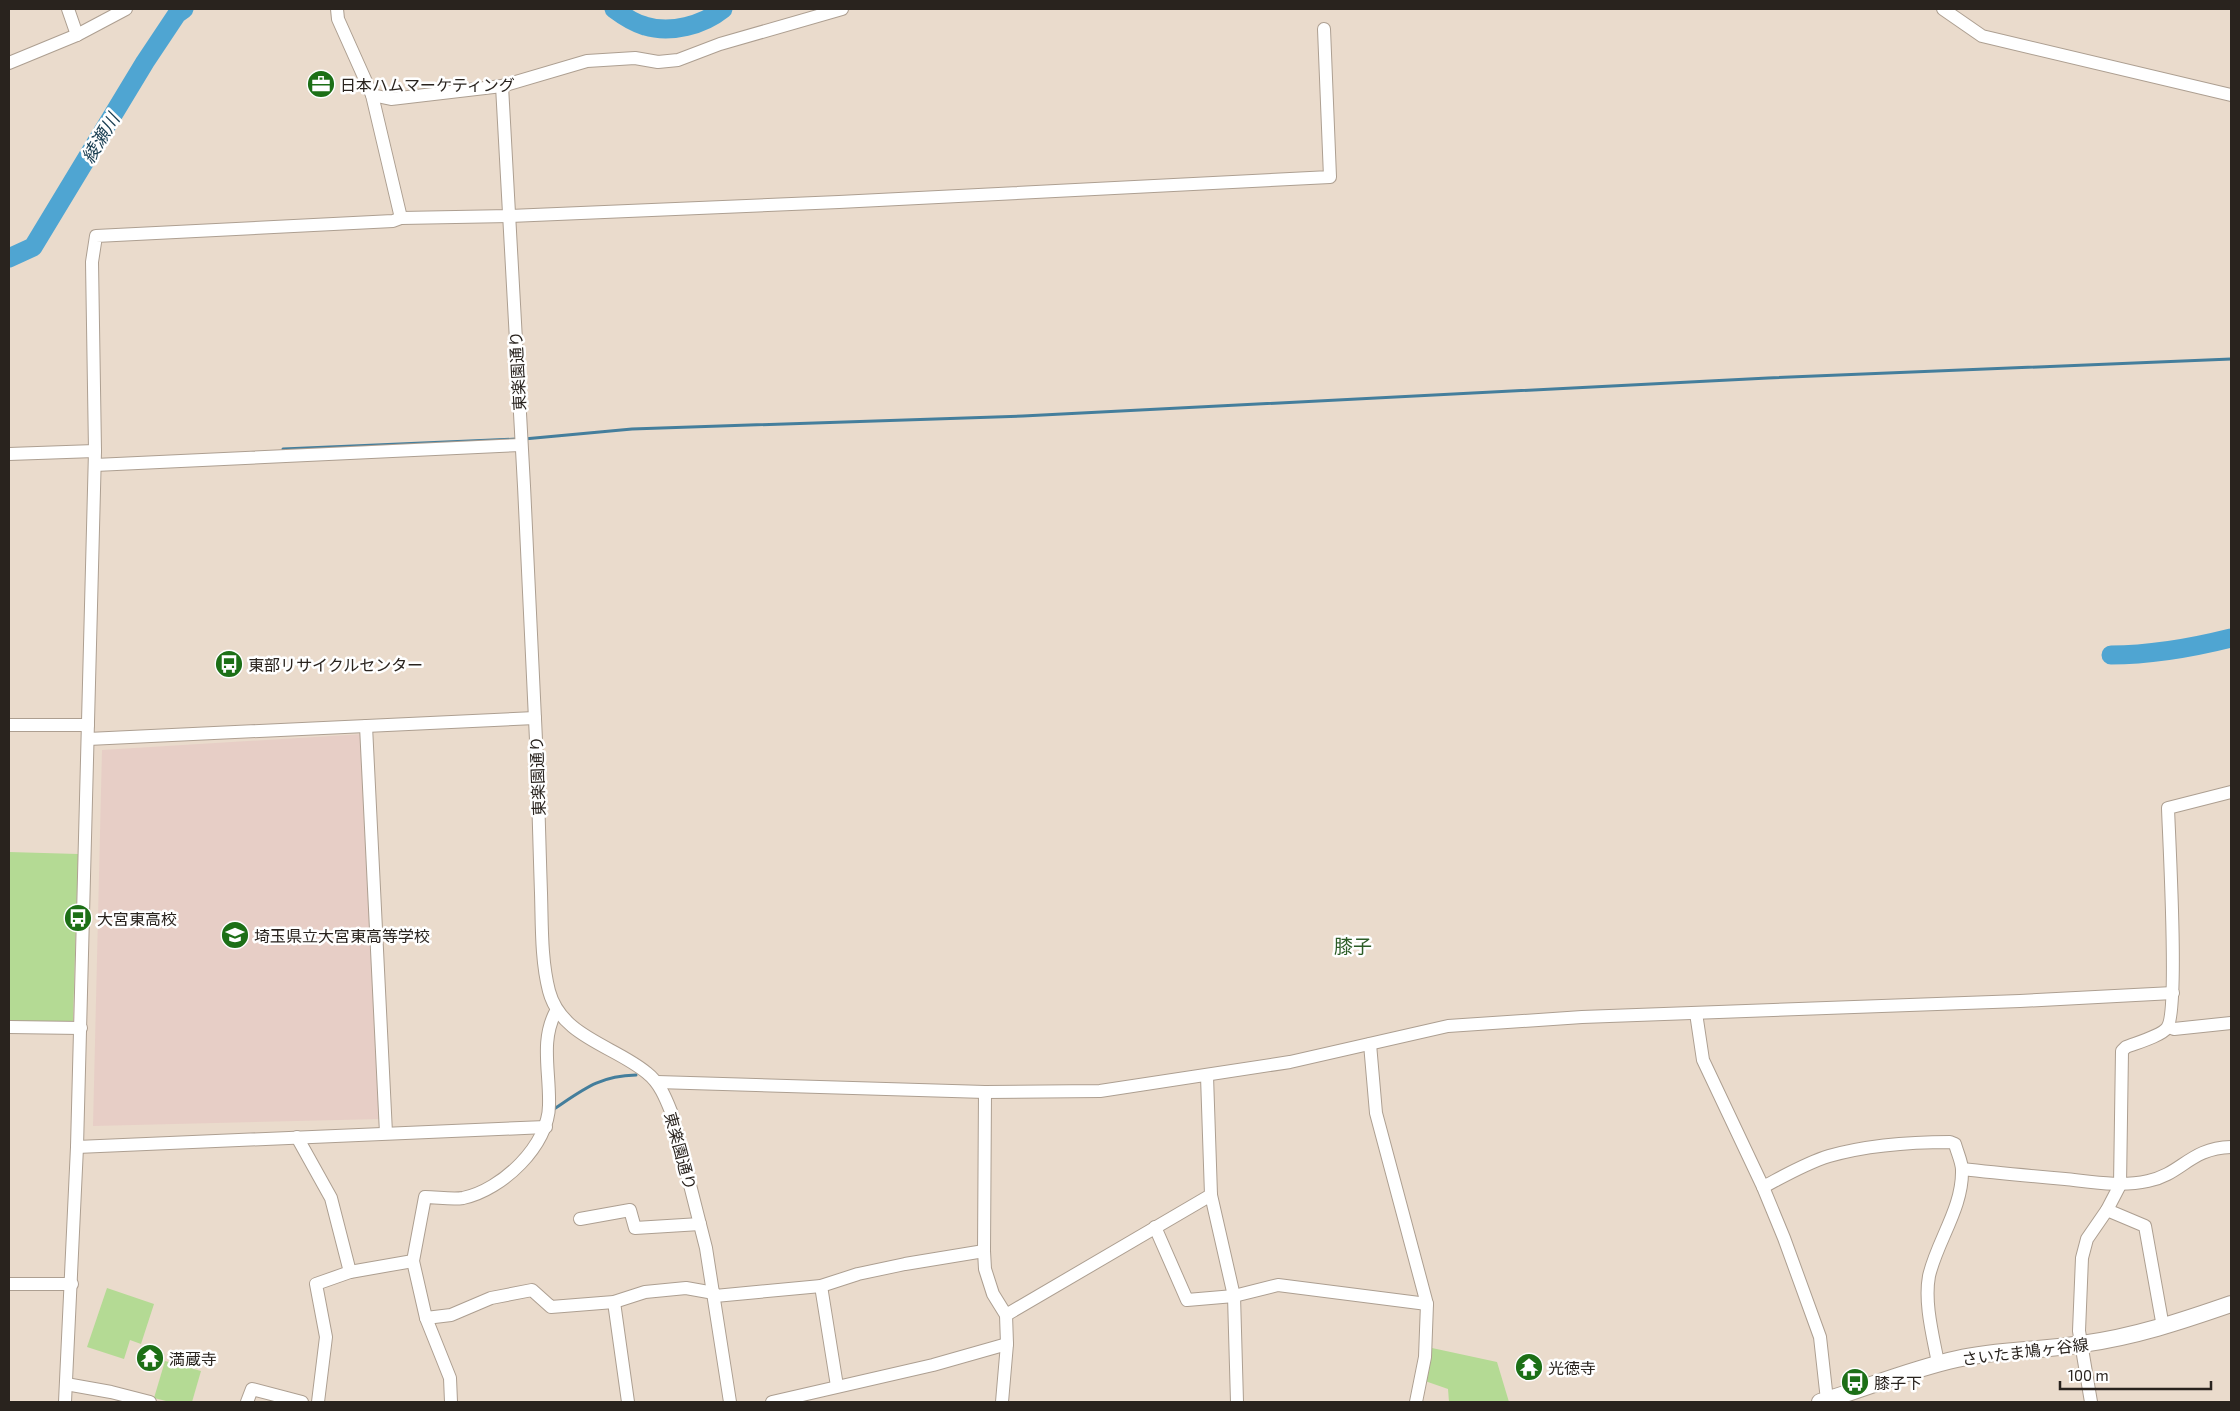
<svg xmlns="http://www.w3.org/2000/svg" width="2240" height="1411" viewBox="0 0 2240 1411" font-family="'Exo 2','Noto Sans JP',sans-serif">
	<rect width="100%" height="100%" fill="#eadbcc"/>
	<!-- education -->
	<polygon fill="#e7cec6" points="364,734 382,1119 93,1126 102,750"/>
	<!-- green -->
	<g fill="#b4da94">
		<polygon points="9,852 78,854 73,1021 9,1021"/>
		<polygon points="107,1288 154,1304 141,1344 130,1340 124,1359 87,1347"/>
		<polygon points="1432,1348 1497,1362 1509,1402 1449,1402 1448,1389 1425,1381"/>
		<polygon points="165,1361 201,1371 192,1402 170,1402 154,1398"/>
	</g>
	<g fill="none" stroke-linecap="round" stroke-linejoin="round">
		<!-- stream -->
		<g stroke="#447e9c" stroke-width="3">
			<polyline points="524,439 632,429 1023,416 1768,378 2231,359"/>
			<polyline points="283,449 517,439"/>
			<path d="M554 1109C584 1089 599 1076 636 1075"/>
		</g>
		<!-- river -->
		<g stroke="#4fa5d2" stroke-width="19">
			<path d="M614 9C622 15 634 23 645 26 671 34 703 25 723 9"/>
			<polyline points="9,258 33,247 145,62 177,14 184,9"/>
			<path d="M2111 655C2153 655 2191 648 2231 638"/>
		</g>
		<defs>
			<g id="minor">
				<polyline points="68,9 77,35"/>
				<polyline points="337,9 338,19 372,95 391,99 502,86 587,61 635,58 658,62 678,60 720,44 842,9"/>
				<polyline points="1943,9 1982,36 2231,95"/>
				<polyline points="9,63 77,35 126,9"/>
				<path d="M502 86C514 296 526 508 535 719 538 777 539 835 541 893 542 925 541 960 549 991 561 1037 615 1046 647 1073 660 1083 666 1099 672 1114L706 1248 730 1402"/>
				<polyline points="372,95 401,218"/>
				<polyline points="9,454 95,451"/>
				<polyline points="95,465 521,445"/>
				<polyline points="9,725 88,725"/>
				<polyline points="366,726 386,1133"/>
				<polyline points="88,739 535,718"/>
				<polyline points="1696,1013 1703,1060 1763,1187 1784,1238 1820,1337 1827,1400"/>
				<polyline points="9,1027 81,1028"/>
				<polyline points="2169,1027 2174,1029 2231,1023"/>
				<polyline points="1370,1044 1376,1113 1427,1304 1425,1357 1416,1402"/>
				<polyline points="1207,1076 1211,1195 1234,1296 1237,1402"/>
				<polyline points="657,1082 985,1092 1100,1091 1290,1062 1448,1026 1582,1017 2020,1001 2173,993"/>
				<polyline points="985,1092 984,1251 985,1269 993,1294 1006,1315 1007,1344 1002,1402"/>
				<polyline points="297,1137 331,1198 350,1272"/>
				<polyline points="77,1147 546,1127"/>
				<path d="M1962 1169C1997 1173 2031 1176 2065 1179 2093 1182 2121 1187 2148 1181 2182 1174 2190 1148 2231 1147"/>
				<path d="M1763 1187C1784 1176 1806 1163 1829 1156 1868 1145 1910 1142 1950 1142L1955 1144C1957 1152 1962 1162 1962 1170 1963 1208 1937 1241 1929 1276 1924 1303 1933 1336 1938 1363"/>
				<polyline points="2107,1210 2145,1226 2163,1327"/>
				<polyline points="580,1219 630,1210 635,1228 700,1224"/>
				<polyline points="1155,1227 1187,1300 1234,1296 1278,1285 1427,1304"/>
				<polyline points="9,1284 72,1284"/>
				<polyline points="821,1286 837,1386"/>
				<polyline points="715,1296 821,1286 858,1274 905,1264 984,1251"/>
				<polyline points="614,1302 628,1402"/>
				<polyline points="1006,1315 1211,1195"/>
				<polyline points="426,1318 451,1315 491,1298 532,1290 551,1307 614,1302 645,1292 686,1288 714,1293"/>
				<polyline points="66,1384 111,1392 150,1402"/>
				<polyline points="65,1402 77,1147 95,451 92,262 96,236 393,221 401,218 510,216 839,202 1330,177 1324,29"/>
				<polyline points="247,1402 252,1389 302,1402"/>
				<polyline points="318,1402 326,1337 316,1284 350,1272 413,1261"/>
				<path d="M451 1402 450 1378 426 1318 413 1261 425 1197C437 1197 452 1200 463 1198 502 1190 549 1145 549 1105 550 1071 540 1041 556 1011"/>
				<polyline points="772,1402 933,1365 1007,1344"/>
				<path d="M2091 1402 2079 1331 2082 1258 2087 1239 2107 1210 2120 1185 2122 1051 2126 1047C2136 1043 2161 1036 2167 1028 2179 1013 2169 839 2168 808L2231 792"/>
			</g>
			<path id="major" d="M1820 1402C1866 1388 1911 1369 1957 1359 1999 1349 2040 1351 2082 1344 2134 1337 2182 1321 2231 1304"/>
		</defs>
		<!-- minor casing -->
		<use href="#minor" stroke="#ad9f91" stroke-width="14"/>
		<!-- major casing -->
		<use href="#major" stroke="#ad9f91" stroke-width="18"/>
		<!-- minor -->
		<use href="#minor" stroke="#fff" stroke-width="12"/>
		<!-- major -->
		<use href="#major" stroke="#fff" stroke-width="16"/>
	</g>
	<!-- icons -->
	<defs>
		<symbol id="office-disc" viewBox="-11 -11 22 22"><circle r="9.5" fill="#1c6f16" stroke="#fff"/><path d="M-6-3h4V-5.5h4V-3h4V5H-6ZM-1-4.5V-3h2v-1.5ZM-6 0V1H6V0Z" fill="#fff"/></symbol>
		<symbol id="bus-disc" viewBox="-11 -11 22 22"><circle r="9.5" fill="#1c6f16" stroke="#fff"/><path d="M-5-6H5V4H4V6H2V4H-2V6H-4V4H-5ZM-3.5-4V0h7V-4ZM-3.5 1.2v1.5H-2V1.2ZM2 1.2v1.5H3.5V1.2Z" fill="#fff"/></symbol>
		<symbol id="school-disc" viewBox="-11 -11 22 22"><circle r="9.5" fill="#1c6f16" stroke="#fff"/><path d="M0-5L7-2L0 1L-7-2ZM-4 1L0 2.5L4 1V4Q0 6-4 4Z" fill="#fff"/></symbol>
		<symbol id="temple-disc" viewBox="-11 -11 22 22"><circle r="9.5" fill="#1c6f16" stroke="#fff"/><path d="M0-6L5-2H3V0L6.5 2.5H4V6H1.5V3h-3V6H-4V2.5H-6.5L-3 0V-2H-5Z" fill="#fff"/></symbol>
	</defs>
	<g fill-rule="evenodd">
		<use href="#office-disc" x="305" y="68" width="32" height="32"/>
		<use href="#bus-disc" x="213" y="648" width="32" height="32"/>
		<use href="#bus-disc" x="62" y="902" width="32" height="32"/>
		<use href="#school-disc" x="219" y="919" width="32" height="32"/>
		<use href="#temple-disc" x="134" y="1342" width="32" height="32"/>
		<use href="#temple-disc" x="1513" y="1351" width="32" height="32"/>
		<use href="#bus-disc" x="1839" y="1366" width="32" height="32"/>
	</g>
	<g text-anchor="middle" dominant-baseline="central" stroke-width="5" stroke-linejoin="round" paint-order="stroke">
		<!-- poi labels -->
		<g font-size="16" fill="#29231e" stroke="#fff" text-anchor="start">
			<text x="340" y="84">日本ハムマーケティング</text>
			<text x="248" y="664">東部リサイクルセンター</text>
			<text x="97" y="918">大宮東高校</text>
			<text x="254" y="935">埼玉県立大宮東高等学校</text>
			<text x="169" y="1358">満蔵寺</text>
			<text x="1548" y="1367">光徳寺</text>
			<text x="1874" y="1382">膝子下</text>
		</g>
		<!-- street labels -->
		<g font-size="16" fill="#29231e" stroke="#fff">
			<text transform="translate(517 371) rotate(-93)">東楽園通り</text>
			<text transform="translate(537 776) rotate(-92)">東楽園通り</text>
			<text transform="translate(681 1151) rotate(75)">東楽園通り</text>
			<text transform="translate(2025 1351) rotate(-7)">さいたま鳩ヶ谷線</text>
		</g>
		<!-- water labels -->
		<g font-size="18" font-style="italic" fill="#173c50" stroke="#fff">
			<text transform="translate(100 138) rotate(-59)">綾瀬川</text>
		</g>
		<!-- quarter labels -->
		<g font-size="19" fill="#2b5c26" stroke="#fff">
			<text x="1353" y="945">膝子</text>
		</g>
	</g>
	<!-- border -->
	<rect width="2240" height="1411" fill="none" stroke="#29231e" stroke-width="20"/>
	<!-- scale -->
	<path d="M2060 1381v8h151v-8" fill="none" stroke="#29231e" stroke-width="2.5"/>
	<text x="2068" y="1381" font-size="15" fill="#29231e" stroke="#ffffff" stroke-width="4" paint-order="stroke">100 m</text>
</svg>
